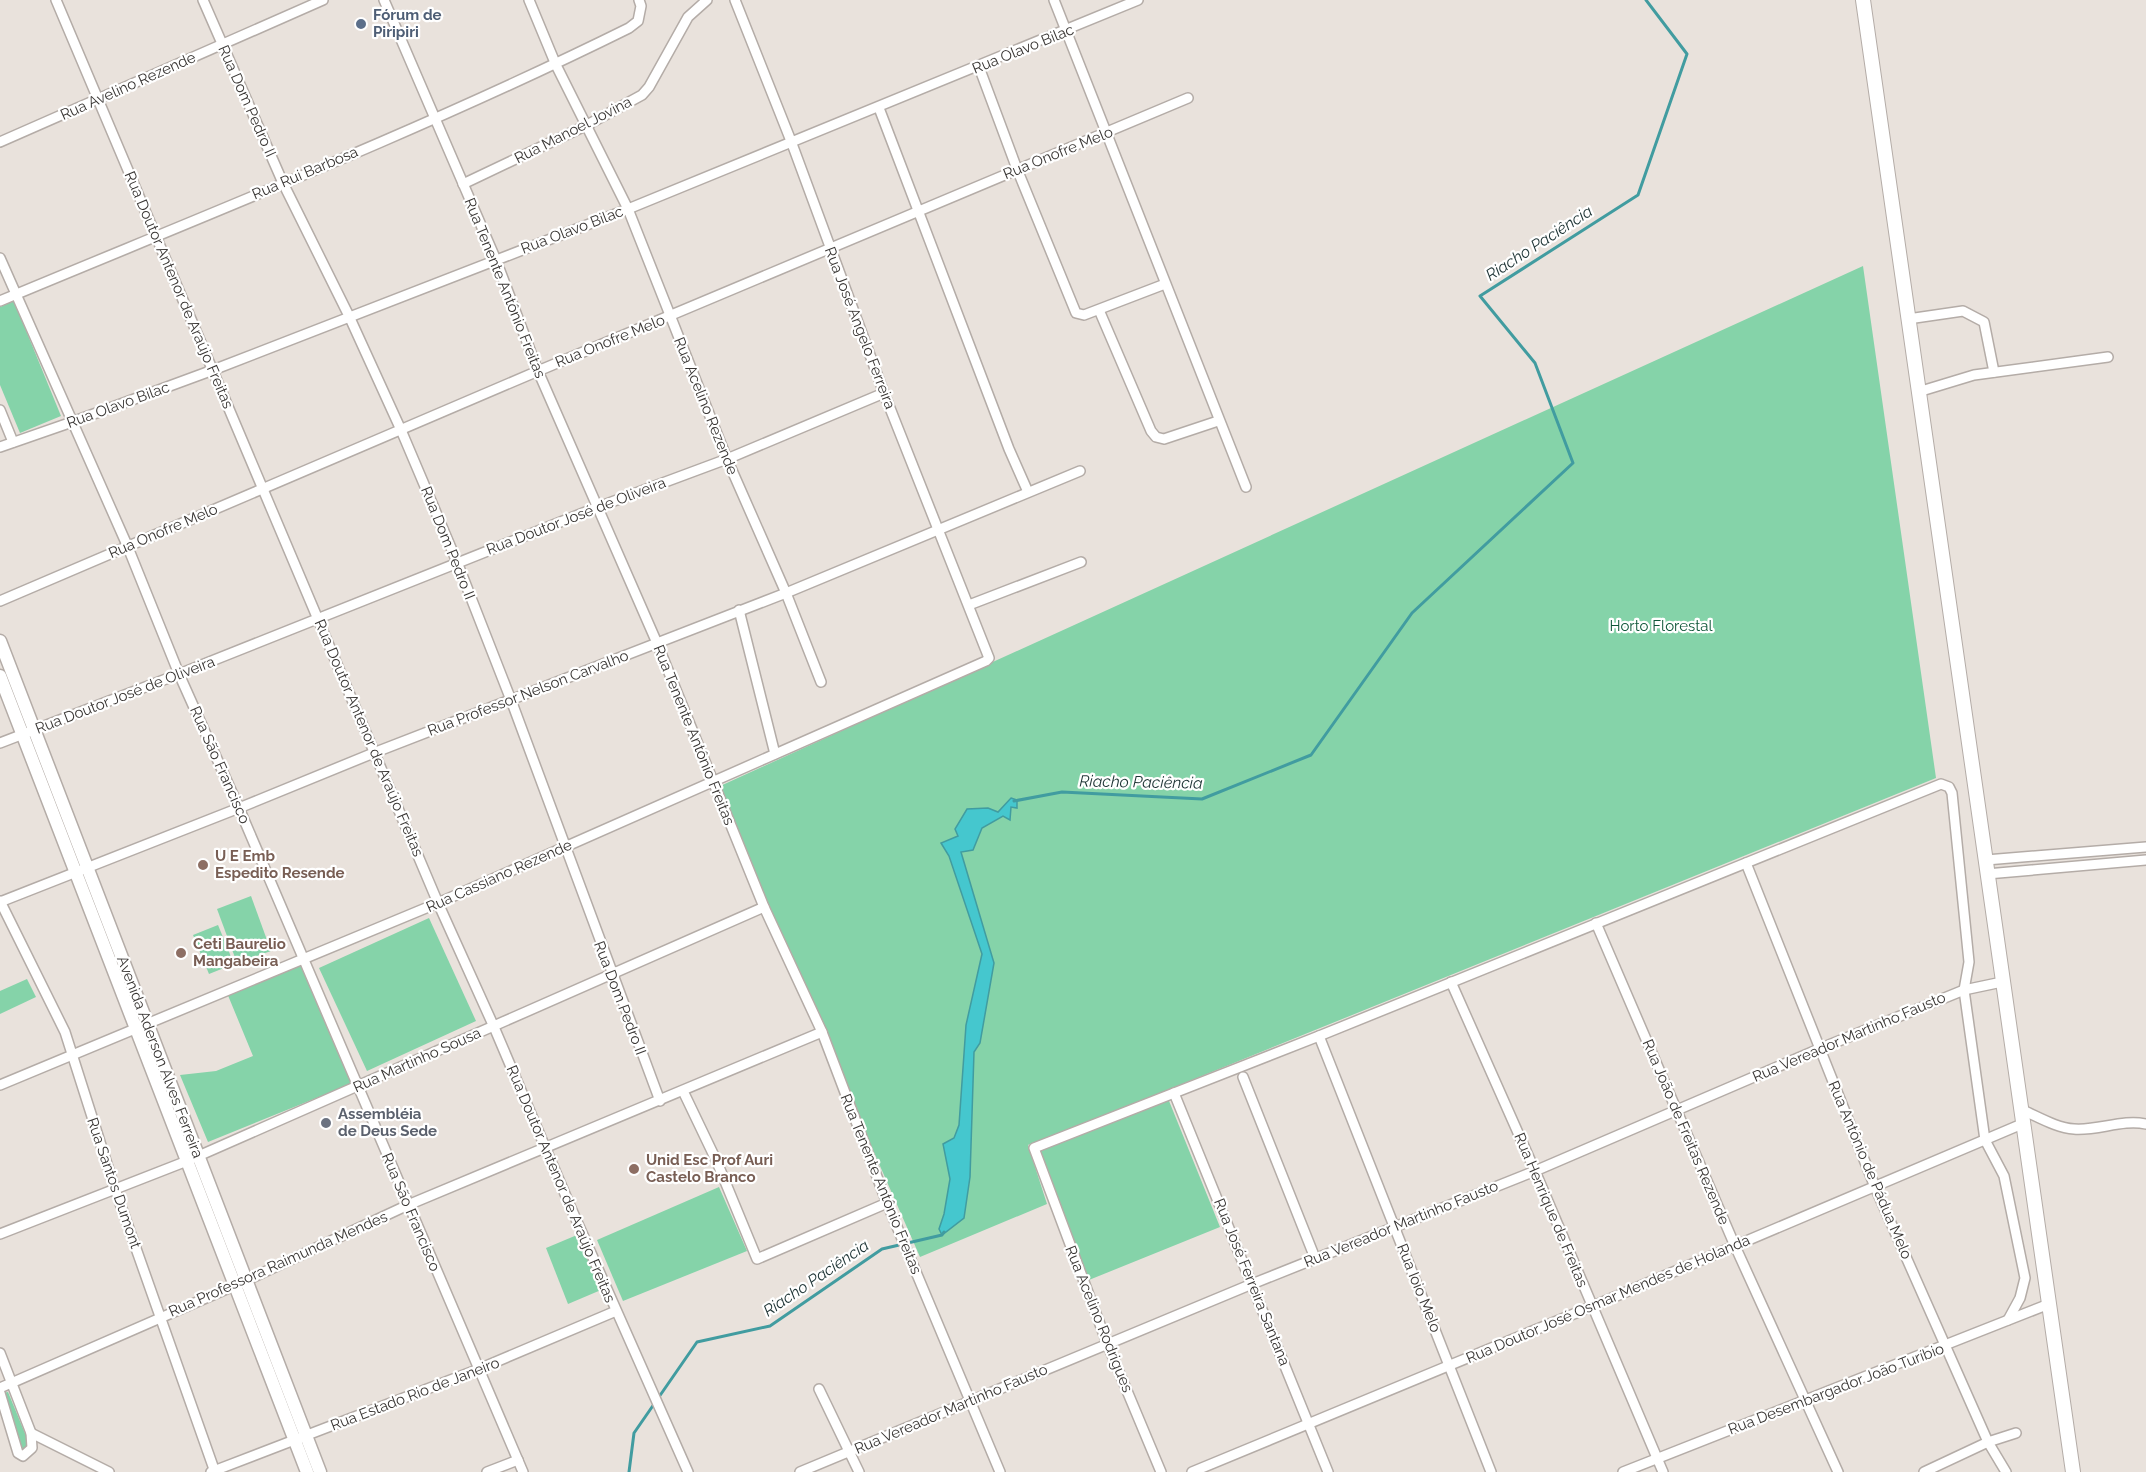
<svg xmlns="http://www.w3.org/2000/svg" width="2146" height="1472" viewBox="0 0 2146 1472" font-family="Raleway,sans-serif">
	<rect width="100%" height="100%" fill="#e9e2dc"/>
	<!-- green -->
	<g fill="#85d3a9">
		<polygon points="1863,266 1936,778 1165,1091 1220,1227 1084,1282 1034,1142 1028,1145 1047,1204 920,1257 822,1034 718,787"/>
		<polygon points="14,301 61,416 20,433 0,385 0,307"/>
		<polygon points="251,896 271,951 237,963 217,909"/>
		<polygon points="429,918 476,1021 367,1071 319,968"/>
		<polygon points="218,925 234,964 209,974 193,935"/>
		<polygon points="306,960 356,1082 208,1142 180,1075 216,1071 253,1056 227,993"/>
		<polygon points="27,979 36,997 0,1014 0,991"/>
		<polygon points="719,1187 747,1251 623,1301 597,1240"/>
		<polygon points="577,1235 601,1290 568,1304 546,1248"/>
		<polygon points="8,1392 29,1443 22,1451 2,1393"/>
	</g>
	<!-- water -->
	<polygon fill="#45c7ce" stroke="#419ca0" stroke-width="1.5" points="1011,798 1017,800 1017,808 1011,807 1010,820 1003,816 982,828 973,850 961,852 994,963 980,1043 974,1052 970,1177 964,1218 942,1235 939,1229 944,1214 950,1179 943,1144 954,1138 959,1125 966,1025 982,954 949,856 941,843 958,836 955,829 967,809 988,808 998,812"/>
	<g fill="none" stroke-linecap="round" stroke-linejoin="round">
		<!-- stream -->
		<g stroke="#419ca0" stroke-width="3">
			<polyline points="1014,801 1062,792 1202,799 1311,755 1412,613 1573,463 1535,363 1480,296 1638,195 1687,54 1646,0"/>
			<polyline points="629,1472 634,1433 697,1342 770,1326 882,1249 942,1235 944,1232"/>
		</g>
		<defs>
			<g id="minor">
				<polyline points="56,0 438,903 494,1027 571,1208 688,1472"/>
				<polyline points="203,0 283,183 349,316 401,430 457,562 511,700 660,1101"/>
				<polyline points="384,0 496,260 538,371 657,643 764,907 822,1032 887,1203 1000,1472"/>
				<polyline points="529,0 556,65 628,209 727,459 786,593 821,682"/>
				<polyline points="1054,0 1246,487"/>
				<polyline points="979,67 1017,169 1076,313 1084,315 1165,284"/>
				<polyline points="879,108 1009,449 1028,492"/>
				<polyline points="0,142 323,0"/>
				<polyline points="463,184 587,125 642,95 649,87 688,17 707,0"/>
				<polyline points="0,258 127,545 179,674 239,808 523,1472"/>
				<path d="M0 301C211 213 425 129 629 28L638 21 641 6 639 0"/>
				<polyline points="1099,310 1151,431 1156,437 1164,439 1218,421"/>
				<polyline points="1908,319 1963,311 1984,322 1994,372"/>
				<polyline points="1918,392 1974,375 2108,357"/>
				<polyline points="0,410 13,442"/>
				<polyline points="0,447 72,422 213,370 628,209 1138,0"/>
				<polyline points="0,601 538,371 1188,98"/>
				<polyline points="969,605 1081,562"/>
				<polyline points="739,610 775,754"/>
				<polyline points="0,743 179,674 598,507 727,459 884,393"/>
				<polyline points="1986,860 2146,847"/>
				<polyline points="1746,863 1875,1187 1988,1442 2006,1472"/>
				<polyline points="1987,874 2146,860"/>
				<polyline points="0,901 65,1032 115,1189 215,1472"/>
				<polyline points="0,902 239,808 376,752 786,593 1080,471"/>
				<polyline points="1596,923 1735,1246 1838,1472"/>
				<polyline points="1451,982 1535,1171 1663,1472"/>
				<polyline points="1319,1036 1491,1472"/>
				<polyline points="1243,1077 1315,1258"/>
				<polyline points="0,1085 438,903 986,661 989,658 884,393 791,141 735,0"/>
				<polyline points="683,1091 717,1162 757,1259 887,1203"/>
				<polyline points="1174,1093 1328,1472"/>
				<path d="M2020 1109C2037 1116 2056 1128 2074 1129 2098 1131 2122 1119 2146 1124"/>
				<polyline points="0,1234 187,1161 764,907"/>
				<polyline points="0,1353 31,1433 32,1448 23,1456 18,1453 0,1393"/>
				<polyline points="0,1388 245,1281 408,1205 822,1032"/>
				<polyline points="819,1389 859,1472"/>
				<polyline points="31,1433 109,1472"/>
				<polyline points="211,1472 479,1369 616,1311"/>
				<polyline points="487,1472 518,1460"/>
				<polyline points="800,1472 1252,1284 1535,1171 1819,1049 1964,990 2002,982"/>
				<polyline points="1161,1472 1107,1343 1034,1148 1319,1036 1941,784 1949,787 1952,793 1969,962 1964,990 1985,1140 2004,1176 2025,1278 2020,1298 2008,1320"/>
				<polyline points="1192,1472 1593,1306 2022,1124"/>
				<polyline points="1623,1472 2049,1304"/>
				<polyline points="1924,1472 1988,1442 2016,1433"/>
			</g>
			<g id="major">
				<polyline points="0,641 320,1472"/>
				<polyline points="0,676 307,1472"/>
			</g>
			<polyline id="highway" points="1863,0 2073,1472"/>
		</defs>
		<!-- minor casing -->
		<use href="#minor" stroke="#b4aca7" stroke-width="12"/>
		<!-- major casing -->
		<use href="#major" stroke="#b4aca7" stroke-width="15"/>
		<!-- highway casing -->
		<use href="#highway" stroke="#b4aca7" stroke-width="16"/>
		<!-- minor -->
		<use href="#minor" stroke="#fff" stroke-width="9"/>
		<!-- major -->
		<use href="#major" stroke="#fff" stroke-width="12"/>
		<!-- highway -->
		<use href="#highway" stroke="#fff" stroke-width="14"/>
	</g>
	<!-- markers -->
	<circle fill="#5c6f8a" stroke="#fff" stroke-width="2" cx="361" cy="24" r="6"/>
	<g fill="#8d6e63" stroke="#fff" stroke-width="2">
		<circle cx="203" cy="865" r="6"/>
		<circle cx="181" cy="953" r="6"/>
		<circle cx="634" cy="1169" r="6"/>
	</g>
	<circle fill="#6b7280" stroke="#fff" stroke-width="2" cx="326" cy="1123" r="6"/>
	<g text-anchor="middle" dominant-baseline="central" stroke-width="4.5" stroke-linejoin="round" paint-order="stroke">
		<!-- service labels -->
		<g font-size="15" font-weight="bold" fill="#4e5e75" stroke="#fff" text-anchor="start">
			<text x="373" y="15">Fórum de<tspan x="373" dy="17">Piripiri</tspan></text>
		</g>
		<!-- street labels -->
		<g font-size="15" fill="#393634" stroke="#fff">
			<text transform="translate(1023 49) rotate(-22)">Rua Olavo Bilac</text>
			<text transform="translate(128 86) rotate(-24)">Rua Avelino Rezende</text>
			<text transform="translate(247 101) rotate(66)">Rua Dom Pedro II</text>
			<text transform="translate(573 130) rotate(-27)">Rua Manoel Jovina</text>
			<text transform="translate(1058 153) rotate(-22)">Rua Onofre Melo</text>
			<text transform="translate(305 173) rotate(-23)">Rua Rui Barbosa</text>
			<text transform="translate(572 230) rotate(-21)">Rua Olavo Bilac</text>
			<text transform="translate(505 288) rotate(68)">Rua Tenente Antônio Freitas</text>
			<text transform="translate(179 290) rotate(67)">Rua Doutor Antenor de Araújo Freitas</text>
			<text transform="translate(860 328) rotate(69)">Rua José Angelo Ferreira</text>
			<text transform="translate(610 341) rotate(-22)">Rua Onofre Melo</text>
			<text transform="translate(118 405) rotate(-20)">Rua Olavo Bilac</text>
			<text transform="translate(706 406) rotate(68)">Rua Acelino Rezende</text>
			<text transform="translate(576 516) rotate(-21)">Rua Doutor José de Oliveira</text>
			<text transform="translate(163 531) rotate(-23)">Rua Onofre Melo</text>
			<text transform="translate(448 543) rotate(68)">Rua Dom Pedro II</text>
			<text transform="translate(528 693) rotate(-21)">Rua Professor Nelson Carvalho</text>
			<text transform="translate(125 695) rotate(-21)">Rua Doutor José de Oliveira</text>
			<text transform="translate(694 735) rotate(68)">Rua Tenente Antônio Freitas</text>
			<text transform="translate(369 738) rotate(67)">Rua Doutor Antenor de Araújo Freitas</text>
			<text transform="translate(220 765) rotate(66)">Rua São Francisco</text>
			<text transform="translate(499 876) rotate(-24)">Rua Cassiano Rezende</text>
			<text transform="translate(620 998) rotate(69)">Rua Dom Pedro II</text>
			<text transform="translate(1849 1037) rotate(-23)">Rua Vereador Martinho Fausto</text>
			<text transform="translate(160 1057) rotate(69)">Avenida Aderson Alves Ferreira</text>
			<text transform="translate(417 1060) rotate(-24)">Rua Martinho Sousa</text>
			<text transform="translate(1686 1132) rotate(67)">Rua João de Freitas Rezende</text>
			<text transform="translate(1870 1170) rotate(67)">Rua Antônio de Pádua Melo</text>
			<text transform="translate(114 1183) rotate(71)">Rua Santos Dumont</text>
			<text transform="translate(561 1184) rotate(67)">Rua Doutor Antenor de Araújo Freitas</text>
			<text transform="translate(881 1184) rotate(68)">Rua Tenente Antônio Freitas</text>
			<text transform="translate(1551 1210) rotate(67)">Rua Henrique de Freitas</text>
			<text transform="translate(411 1212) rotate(67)">Rua São Francisco</text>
			<text transform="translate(1401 1224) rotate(-22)">Rua Vereador Martinho Fausto</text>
			<text transform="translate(278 1264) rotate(-24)">Rua Professora Raimunda Mendes</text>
			<text transform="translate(1252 1282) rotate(68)">Rua José Ferreira Santana</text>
			<text transform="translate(1419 1288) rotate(68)">Rua Ioio Melo</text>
			<text transform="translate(1608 1299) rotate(-23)">Rua Doutor José Osmar Mendes de Holanda</text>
			<text transform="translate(1099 1319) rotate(68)">Rua Acelino Rodrigues</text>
			<text transform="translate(1836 1389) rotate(-21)">Rua Desembargador João Turíbio</text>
			<text transform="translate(415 1394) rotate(-21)">Rua Estado Rio de Janeiro</text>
			<text transform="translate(951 1409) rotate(-23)">Rua Vereador Martinho Fausto</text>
		</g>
		<!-- park labels -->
		<g font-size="15" fill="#0e5638" stroke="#fff">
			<text x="1661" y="626">Horto Florestal</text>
		</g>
		<!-- education labels -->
		<g font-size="15" font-weight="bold" fill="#785e54" stroke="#fff" text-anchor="start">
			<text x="215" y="856">U E Emb<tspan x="215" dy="17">Espedito Resende</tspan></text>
			<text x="193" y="944">Ceti Baurelio<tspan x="193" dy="17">Mangabeira</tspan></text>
			<text x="646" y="1160">Unid Esc Prof Auri<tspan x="646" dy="17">Castelo Branco</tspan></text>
		</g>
		<!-- worship labels -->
		<g font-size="15" font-weight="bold" fill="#5b616d" stroke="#fff" text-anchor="start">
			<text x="338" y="1114">Assembléia<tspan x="338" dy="17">de Deus Sede</tspan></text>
		</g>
		<!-- water labels -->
		<g font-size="16" font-style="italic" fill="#1d3334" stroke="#fff">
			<text transform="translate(1539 243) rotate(-33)">Riacho Paciência</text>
			<text transform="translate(1141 782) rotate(1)">Riacho Paciência</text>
			<text transform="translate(816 1278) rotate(-34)">Riacho Paciência</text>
		</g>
	</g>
</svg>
